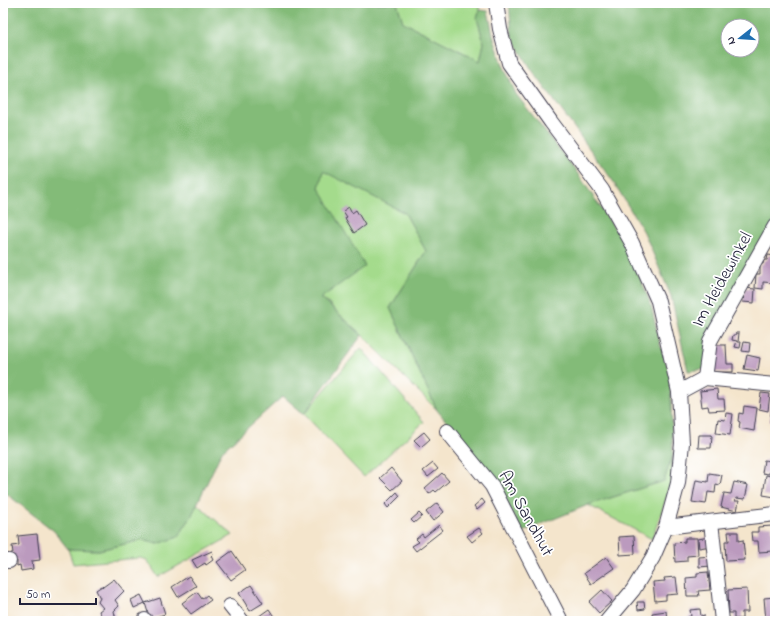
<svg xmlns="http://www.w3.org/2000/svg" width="778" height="624" viewBox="0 0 778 624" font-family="'Indie Flower',sans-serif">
	<rect width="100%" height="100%" fill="#fff"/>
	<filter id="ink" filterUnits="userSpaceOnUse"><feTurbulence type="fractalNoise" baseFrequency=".025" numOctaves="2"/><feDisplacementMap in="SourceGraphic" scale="8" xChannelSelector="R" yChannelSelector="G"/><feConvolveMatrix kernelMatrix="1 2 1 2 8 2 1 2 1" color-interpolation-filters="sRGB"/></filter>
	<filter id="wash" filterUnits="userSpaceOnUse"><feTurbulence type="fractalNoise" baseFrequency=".012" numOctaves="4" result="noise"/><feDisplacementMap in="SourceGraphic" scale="16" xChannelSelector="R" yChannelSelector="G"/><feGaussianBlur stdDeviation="0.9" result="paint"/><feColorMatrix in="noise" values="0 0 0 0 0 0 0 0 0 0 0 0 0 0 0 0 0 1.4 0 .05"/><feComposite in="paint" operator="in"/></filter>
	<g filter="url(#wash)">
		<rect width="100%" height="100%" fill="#f4e5cc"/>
		<!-- green -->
		<g fill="#a4db8c" stroke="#637e64">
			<polygon points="397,3 480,3 480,10 477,18 484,43 480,61 403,22"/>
			<polygon points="323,170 405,213 426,251 390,308 437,410 362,335 321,297 319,188"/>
			<polygon points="361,348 424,422 364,477 304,414"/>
			<polygon points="673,454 671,485 652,539 588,505 664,481"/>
			<polygon points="197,504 233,535 158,577 147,560 140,558 73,564 68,549 99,550 142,540 158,544 178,537 191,517"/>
		</g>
		<!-- forest -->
		<g fill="#83bb78" stroke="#526e5a" fill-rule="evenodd">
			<polygon points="3,3 397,3 403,22 480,61 484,43 477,18 480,10 488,11 494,39 503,65 516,94 578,174 628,248 651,305 660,344 670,374 673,454 664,481 588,505 522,532 496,482 437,410 390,308 426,251 405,213 323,171 319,188 365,266 321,298 362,335 304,414 283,396 222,451 191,517 178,537 158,544 142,540 99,550 68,549 54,531 3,491"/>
			<path d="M509 3H775V232L707 339 706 369 688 371 671 296 644 232 613 181 532 70 512 37ZM728 26H752V50H728Z"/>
		</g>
		<g id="blocks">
			<!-- building -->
			<g fill="#bb9abe">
				<polygon points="349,207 352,213 356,210 365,225 354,233 345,218 347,217 343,211"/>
				<polygon points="768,255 775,256 775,283 763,282 763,289 755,288 756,274 760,274 760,264 763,264 764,260 767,260"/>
				<polygon points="745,288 755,289 754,303 743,302"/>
				<polygon points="736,333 739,333 738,342 741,342 740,348 735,347 737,341 732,340 733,335 735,335"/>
				<polygon points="744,342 750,343 749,352 742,351"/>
				<polygon points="713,345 726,345 727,364 733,364 733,372 713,372"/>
				<polygon points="747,355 760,358 758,371 744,369"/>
				<polygon points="717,389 718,399 724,399 725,410 709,411 708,406 702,407 700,391"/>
				<polygon points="761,393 770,394 768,411 759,409"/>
				<polygon points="773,394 775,394 775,423 770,422"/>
				<polygon points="744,406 757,408 754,431 739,428 740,422 738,421 739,413 743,414"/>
				<polygon points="726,413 733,414 730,435 716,433 718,419 725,420"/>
				<polygon points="424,432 430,439 421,447 414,440"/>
				<polygon points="699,435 712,435 711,448 698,448"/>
				<polygon points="764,460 771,461 769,474 762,473"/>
				<polygon points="433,463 438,469 428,477 423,471"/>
				<polygon points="391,468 402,481 392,490 380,478"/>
				<polygon points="442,473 449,481 436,492 434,490 429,494 425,488"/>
				<polygon points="709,473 722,475 720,485 716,484 715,493 708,492 706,504 692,502 696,480 708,482"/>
				<polygon points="766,475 775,477 775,497 763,495"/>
				<polygon points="734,482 748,485 745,499 736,498 735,501 739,501 737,511 721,507 724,493 731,494"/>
				<polygon points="397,492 400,496 388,508 385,504"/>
				<polygon points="482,499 485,503 477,510 474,506"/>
				<polygon points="437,503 444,512 433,521 426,512"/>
				<polygon points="419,513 422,516 414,523 411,520"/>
				<polygon points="439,525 443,530 416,551 412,546 419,542 416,539 422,534 424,537"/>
				<polygon points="772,526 773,544 775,544 775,566 774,566 773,551 759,552 758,541 752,541 751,532 758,532 758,527"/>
				<polygon points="479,528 483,533 472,542 467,536"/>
				<polygon points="728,532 738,532 738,541 743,540 745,560 726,561 725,541 729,541"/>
				<polygon points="37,534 40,560 32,561 33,569 21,571 20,565 17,566 17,561 12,562 11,553 13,553 12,546 19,545 18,536"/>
				<polygon points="634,536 635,554 620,555 619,537"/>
				<polygon points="709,537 711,546 699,548 698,539"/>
				<polygon points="685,538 697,538 698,555 687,556 687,561 675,562 674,543 685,542"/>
				<polygon points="212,551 213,554 211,556 213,560 206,565 205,563 197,568 192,560"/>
				<polygon points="232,551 245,570 231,580 217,562"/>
				<polygon points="711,556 711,566 699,567 699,557"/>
				<polygon points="606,557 614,568 591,584 584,573"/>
				<polygon points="708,572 710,590 698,591 699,596 687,596 686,578 697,577 697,573"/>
				<polygon points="189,576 196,586 178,597 172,587"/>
				<polygon points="676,577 678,594 666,595 666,600 655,601 653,582 665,581 664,578"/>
				<polygon points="114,579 124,591 115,600 119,606 114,611 116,620 114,621 104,621 99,611 103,608 98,602 100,598 96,590 102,586 103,587"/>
				<polygon points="251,585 263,603 250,611 239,593"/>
				<polygon points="747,589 748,612 742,612 742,619 734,619 734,613 729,613 728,590"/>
				<polygon points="602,590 612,601 599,613 589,602"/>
				<polygon points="197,592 202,599 207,595 211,600 191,614 182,603"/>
				<polygon points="141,595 145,603 134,608 131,600"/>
				<polygon points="775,597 775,621 766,621 764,598"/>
				<polygon points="160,598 165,614 150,619 145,603"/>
				<polygon points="637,602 644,602 645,609 638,610"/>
				<polygon points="269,609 277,621 257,621 255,619"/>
				<polygon points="700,609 701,616 704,615 705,621 689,621 688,617 691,616 690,610"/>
				<polygon points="666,611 667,620 672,619 672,621 653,621 652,613"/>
			</g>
		</g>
	</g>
	<g filter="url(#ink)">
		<use href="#blocks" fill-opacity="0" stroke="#423f51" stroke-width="1"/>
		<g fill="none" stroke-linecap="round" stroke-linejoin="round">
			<defs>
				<g id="minor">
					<polyline points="496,3 500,29 509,63 551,122 602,190 632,243 658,301 679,392 682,443 678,483 666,527 653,557 633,590 607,621"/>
					<polyline points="705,378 710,341 775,226"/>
					<polyline points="679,392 705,378 775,385"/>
					<polyline points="447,431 492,486 561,621"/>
					<polyline points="711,522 722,621"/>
					<polyline points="666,527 775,514"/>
					<polyline points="3,561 9,561"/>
					<polyline points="230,606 242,621"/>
					<polyline points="145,620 145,621"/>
				</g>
			</defs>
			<!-- minor casing -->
			<use href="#minor" stroke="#423f51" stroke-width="16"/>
			<!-- minor -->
			<use href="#minor" stroke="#fff" stroke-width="14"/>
		</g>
	</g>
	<g text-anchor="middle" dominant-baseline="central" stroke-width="3.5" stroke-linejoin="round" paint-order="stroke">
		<!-- street labels -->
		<g font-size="18" fill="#22223b" stroke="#fff">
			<text transform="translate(723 280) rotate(-61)">Im Heidewinkel</text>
			<text transform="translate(525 514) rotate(61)">Am Sandhut</text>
		</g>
	</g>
	<!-- margin -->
	<rect width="778" height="624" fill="none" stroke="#fff" stroke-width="16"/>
	<!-- north arrow -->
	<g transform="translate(740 38) rotate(253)"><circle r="19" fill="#ffffff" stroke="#a7a7b1"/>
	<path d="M0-3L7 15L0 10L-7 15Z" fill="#1f6fb2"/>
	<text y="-6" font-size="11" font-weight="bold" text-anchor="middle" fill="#22223b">N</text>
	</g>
	<!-- scale -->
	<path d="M20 598v6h76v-6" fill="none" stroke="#22223b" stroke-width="2"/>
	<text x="26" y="598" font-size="12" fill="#22223b" stroke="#ffffff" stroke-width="3" paint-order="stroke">50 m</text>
</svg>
